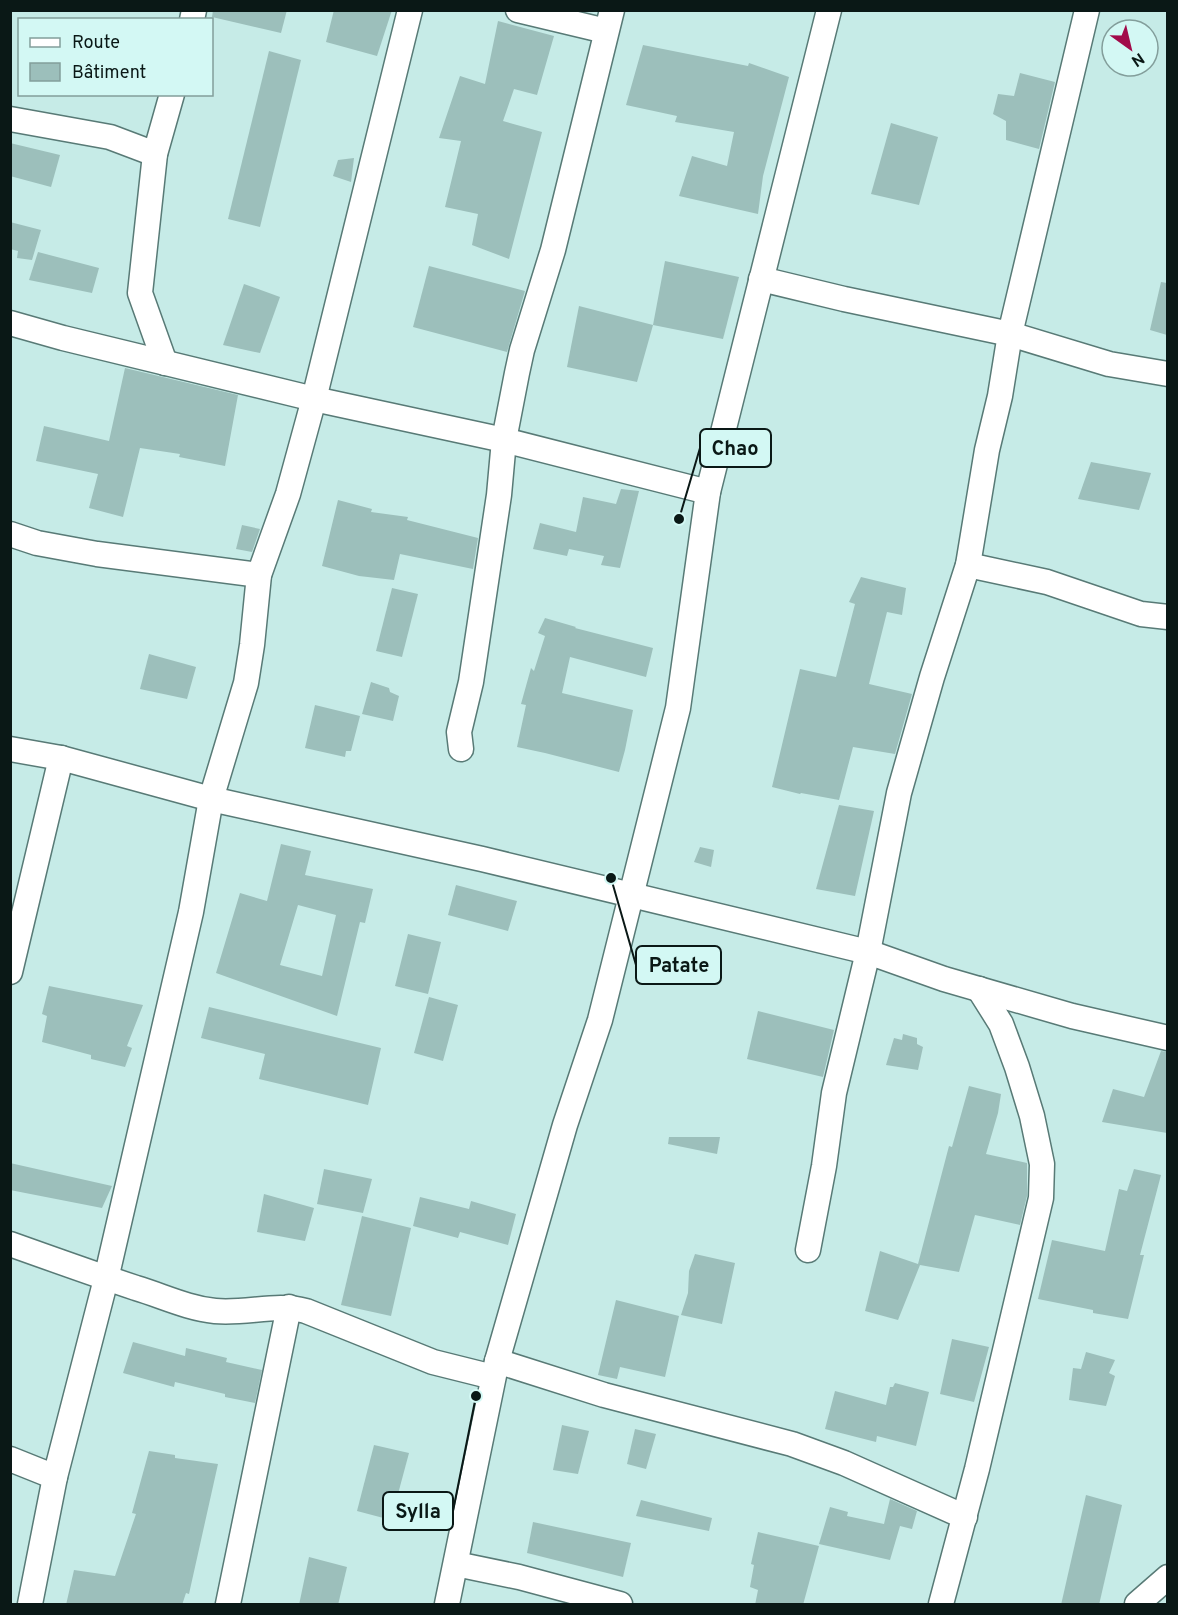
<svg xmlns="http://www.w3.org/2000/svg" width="1178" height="1615" viewBox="0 0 1178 1615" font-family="Overpass,sans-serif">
	<rect width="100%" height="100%" fill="#c6ebe7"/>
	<!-- building -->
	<g fill="#9cbfbb" fill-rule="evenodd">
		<polygon points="213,10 287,10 281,33 212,17"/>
		<polygon points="334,10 392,10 377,56 326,42"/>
		<polygon points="498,21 554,36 537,95 514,89 503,121 542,132 509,259 472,245 478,214 445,207 461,141 439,138 460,76 485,84"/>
		<polygon points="643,45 748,66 749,63 789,77 763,176 758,214 679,196 692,156 727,166 734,132 675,122 677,116 626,105"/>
		<polygon points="269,51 301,60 260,227 228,219"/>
		<polygon points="1020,73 1055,82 1039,149 1006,140 1006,121 993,114 998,94 1014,96"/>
		<polygon points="891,123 938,137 919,205 871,194"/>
		<polygon points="10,143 60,155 51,187 10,176"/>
		<polygon points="354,158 351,182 333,176 338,160"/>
		<polygon points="10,222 41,230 32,260 17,258 18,251 10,249"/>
		<polygon points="38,252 99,268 92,293 29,280"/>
		<polygon points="665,261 739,277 723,339 653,325"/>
		<polygon points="429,266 525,291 507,352 413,327"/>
		<polygon points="1161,282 1167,283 1167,335 1150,330"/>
		<polygon points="244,284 280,297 260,353 223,345"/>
		<polygon points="579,306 653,325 637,382 567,367"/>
		<polygon points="125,368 238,395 225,466 179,457 180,454 140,448 123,517 89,508 98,474 36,461 44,426 109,441"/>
		<polygon points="1091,462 1151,473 1139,510 1078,499"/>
		<polygon points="621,489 639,491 620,568 601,565 604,556 569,549 567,556 533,549 540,523 576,532 583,497 616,504"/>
		<polygon points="338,500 372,509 371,512 408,517 407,520 478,538 473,569 400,554 394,580 359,576 322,566"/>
		<polygon points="242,525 260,529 252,552 236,549"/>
		<polygon points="861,577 906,588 902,615 887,612 869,684 912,694 895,754 853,747 839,800 801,793 800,794 772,787 800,669 836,677 855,604 849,602"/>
		<polygon points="392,588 418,594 402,657 376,651"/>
		<polygon points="545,618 576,627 575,628 653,648 646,677 570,657 562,693 633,710 625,750 619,772 545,753 517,747 526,705 521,704 531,668 534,671 545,636 538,633"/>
		<polygon points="149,654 196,667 187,699 140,689"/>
		<polygon points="371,682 389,688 390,692 399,696 393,721 362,714"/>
		<polygon points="315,705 360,716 351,751 346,751 345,757 305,748"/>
		<polygon points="839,805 874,811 855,896 816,889"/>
		<path d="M281 844 311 851 305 875 373 889 365 923 360 922 337 1016 216 973 240 893 267 901ZM298 905 336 915 322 976 280 965Z"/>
		<polygon points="700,847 714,850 711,867 694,862"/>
		<polygon points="456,885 517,901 508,931 448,915"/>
		<polygon points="408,934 441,942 428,994 395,986"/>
		<polygon points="49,986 143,1005 127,1046 132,1048 125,1067 91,1059 91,1055 42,1042 47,1016 42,1014"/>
		<polygon points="429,997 458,1005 443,1061 414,1053"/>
		<polygon points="209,1007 381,1048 368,1105 259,1079 265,1054 201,1038"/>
		<polygon points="758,1011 834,1030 823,1077 747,1059"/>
		<polygon points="903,1034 917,1038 917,1044 923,1047 918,1070 886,1065 894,1038 902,1040"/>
		<polygon points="1161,1051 1167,1052 1167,1133 1102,1122 1113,1089 1144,1097"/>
		<polygon points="969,1086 1001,1094 998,1113 986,1154 1027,1163 1027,1196 1020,1225 975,1215 959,1272 920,1265 898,1320 865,1311 880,1251 918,1264 949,1146 952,1147"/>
		<polygon points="669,1137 720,1137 717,1154 668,1144"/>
		<polygon points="10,1163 112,1186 102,1208 10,1190"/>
		<polygon points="324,1169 372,1179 363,1213 317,1204"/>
		<polygon points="1134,1169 1161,1175 1140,1255 1144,1255 1128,1319 1093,1313 1093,1310 1038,1299 1052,1240 1105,1251 1119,1189 1127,1191"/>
		<polygon points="264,1194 314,1208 305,1241 257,1232"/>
		<polygon points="420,1197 469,1209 471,1201 516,1214 508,1245 460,1232 458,1238 413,1226"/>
		<polygon points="362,1216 411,1228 391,1316 341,1305"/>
		<polygon points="695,1254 735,1263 722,1324 681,1315 688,1293 689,1271"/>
		<polygon points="616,1300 679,1316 665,1377 620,1367 617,1379 598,1375"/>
		<polygon points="952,1339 989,1347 974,1402 940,1394"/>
		<polygon points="133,1342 185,1356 186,1348 227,1358 226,1362 262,1370 255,1403 225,1397 225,1394 175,1382 174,1387 123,1373"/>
		<polygon points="1086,1352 1115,1360 1109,1373 1115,1376 1106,1406 1069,1400 1073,1368 1081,1369"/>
		<polygon points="895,1383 929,1392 916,1446 877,1436 876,1442 825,1429 835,1391 886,1405 890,1387 893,1387"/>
		<polygon points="562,1425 589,1431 578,1474 553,1470"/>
		<polygon points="635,1429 656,1434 646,1469 627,1464"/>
		<polygon points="374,1445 409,1453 391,1520 357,1511"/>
		<polygon points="149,1451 175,1455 175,1458 218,1464 189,1594 186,1593 182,1605 66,1605 74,1570 115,1576 136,1514 132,1513"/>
		<polygon points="1086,1495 1122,1505 1099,1605 1061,1605"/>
		<polygon points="890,1499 917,1511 912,1529 900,1526 890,1560 819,1544 830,1507 848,1512 847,1516 884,1524"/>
		<polygon points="641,1500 712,1518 709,1531 636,1516"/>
		<polygon points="533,1522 631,1543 623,1577 527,1553"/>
		<polygon points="758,1532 819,1546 803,1605 755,1605 758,1590 750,1587 754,1565 751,1564"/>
		<polygon points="309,1557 347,1567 338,1605 299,1605"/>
	</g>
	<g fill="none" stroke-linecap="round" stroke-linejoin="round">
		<defs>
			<g id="minor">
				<polyline points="518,10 606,31"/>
				<polyline points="192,20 194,10"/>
				<polyline points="10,119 110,137 155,154"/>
				<polyline points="761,279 844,299 1010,334 1109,364 1168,374"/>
				<polyline points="10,323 63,338 314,399 504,440 708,492"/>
				<polyline points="165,363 140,293 155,154 172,94"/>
				<polyline points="10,534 37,543 97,554 259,575"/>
				<polyline points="968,565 1047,582 1141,614 1168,617"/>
				<polyline points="10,749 61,758 211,799 482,859 868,952 944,979 1072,1016 1168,1038"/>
				<polyline points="461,749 459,732 471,682 499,495 504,440 517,373 522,350 553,250 612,10"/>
				<polyline points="10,972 61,758"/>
				<path d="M10 1244C52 1259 94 1274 136 1288 163 1296 187 1308 215 1311 247 1314 276 1303 306 1311L433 1362 493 1377"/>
				<polyline points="808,1250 824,1166 834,1093 868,952 899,793 932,677 968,565 987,450 1000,396 1010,334 1087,10"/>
				<polyline points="497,1361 604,1395 792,1444 844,1463 965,1517"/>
				<polyline points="10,1459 55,1477"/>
				<polyline points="456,1564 519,1577 620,1604"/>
				<polyline points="30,1604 55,1477 106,1279 191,912 211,799 246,683 252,645 259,575 288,494 314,399 410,10"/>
				<polyline points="228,1604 289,1307"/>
				<polyline points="447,1604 497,1361 565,1125 600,1020 678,708 708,492 829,10"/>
				<polyline points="941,1604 977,1469 1041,1198 1042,1164 1032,1116 1017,1067 1001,1024 979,989"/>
				<polyline points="1137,1604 1168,1577"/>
			</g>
		</defs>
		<!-- minor casing -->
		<use href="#minor" stroke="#587a76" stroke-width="27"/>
		<!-- minor -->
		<use href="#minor" stroke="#fff" stroke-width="24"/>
	</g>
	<!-- callouts -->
	<path fill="none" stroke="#0a1816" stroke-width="2" d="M679 519L700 448M611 878L636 965M476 1396L453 1511"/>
	<g fill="#0a1816" stroke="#d3f8f4" stroke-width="2">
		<circle cx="679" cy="519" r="6"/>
		<circle cx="611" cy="878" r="6"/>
		<circle cx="476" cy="1396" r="6"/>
	</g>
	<g fill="#d3f8f4" stroke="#0a1816" stroke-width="2">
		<rect x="700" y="429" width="71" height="38" rx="6"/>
		<rect x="636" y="946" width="85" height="38" rx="6"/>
		<rect x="383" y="1492" width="70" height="38" rx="6"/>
	</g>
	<g font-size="20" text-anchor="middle" font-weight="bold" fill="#0a1816">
		<text x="735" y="455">Chao</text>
		<text x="679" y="972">Patate</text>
		<text x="418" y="1518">Sylla</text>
	</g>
	<!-- border -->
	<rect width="1178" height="1615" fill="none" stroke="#0a1816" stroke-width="24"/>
	<!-- legend -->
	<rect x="18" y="18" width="195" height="78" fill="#d3f8f4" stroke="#839e9b" stroke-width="1.5"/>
	<rect x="30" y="38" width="30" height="9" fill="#ffffff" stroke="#839e9b" stroke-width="1.5"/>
	<text x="72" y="48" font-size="18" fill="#0a1816">Route</text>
	<rect x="30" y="63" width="30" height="18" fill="#9cbfbb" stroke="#839e9b" stroke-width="1.5"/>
	<text x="72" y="78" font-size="18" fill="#0a1816">Bâtiment</text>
	<!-- north arrow -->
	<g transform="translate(1130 48) rotate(146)"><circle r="28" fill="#d3f8f4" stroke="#839e9b" stroke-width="1.5"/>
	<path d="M0-4.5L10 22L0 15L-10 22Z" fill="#a20b4a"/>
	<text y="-9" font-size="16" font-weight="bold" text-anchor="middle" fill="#0a1816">N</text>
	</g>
</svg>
